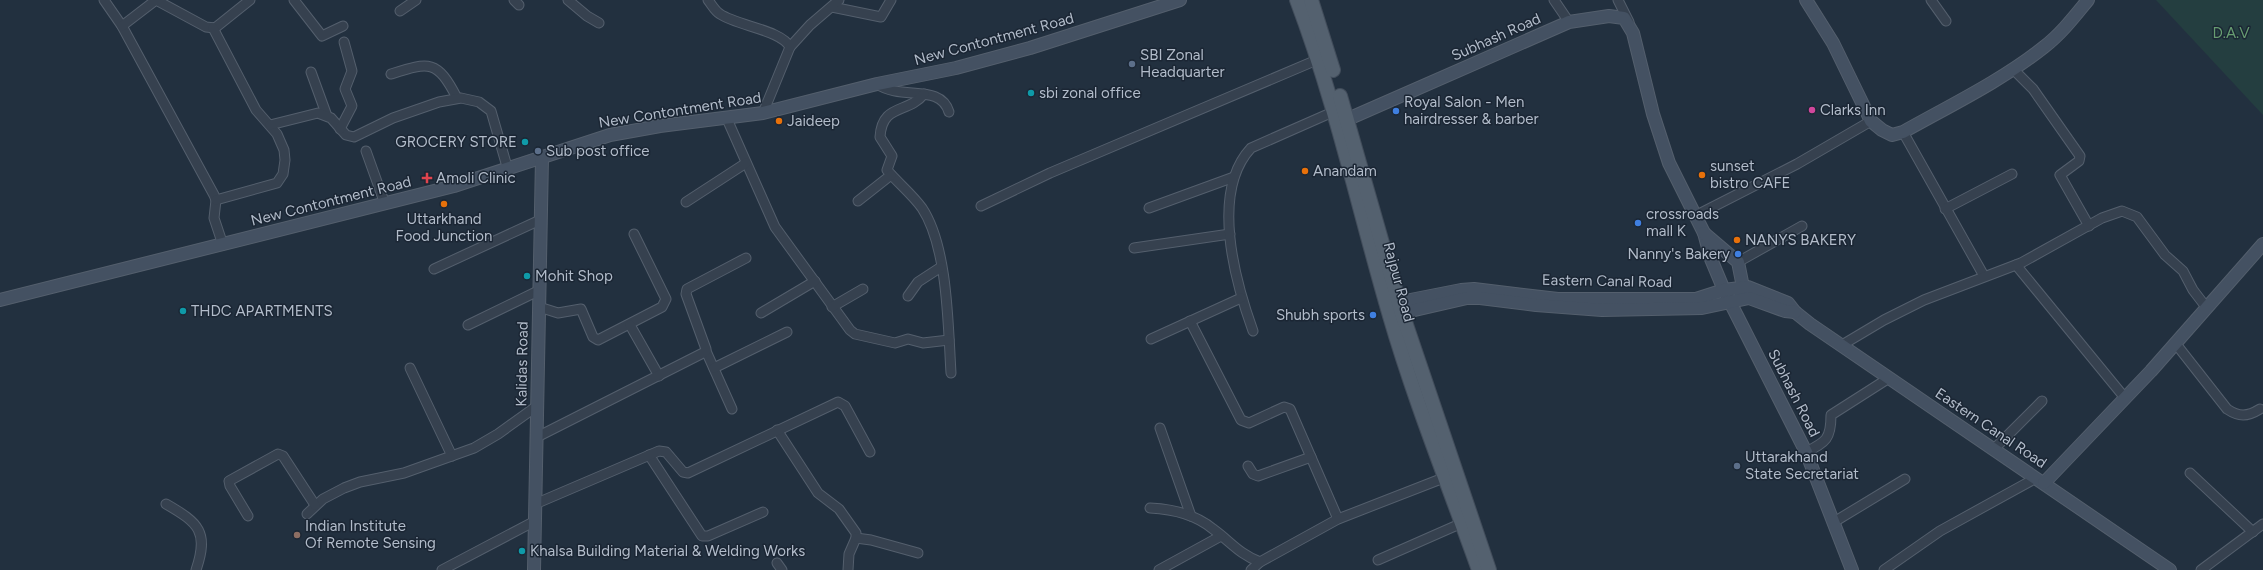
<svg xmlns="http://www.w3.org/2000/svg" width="2263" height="570" viewBox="0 0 2263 570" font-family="Figtree,sans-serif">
	<rect width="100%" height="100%" fill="#22303f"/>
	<!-- green -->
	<polygon fill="#243e40" points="2156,0 2263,0 2263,115"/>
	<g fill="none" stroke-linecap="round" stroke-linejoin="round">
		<defs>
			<g id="street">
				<polyline points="104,0 122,26 214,195 216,200 214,218 223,245"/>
				<polyline points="294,0 322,36 343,26"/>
				<polyline points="514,0 519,5"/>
				<polyline points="568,0 587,16 599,23"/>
				<path d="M708 0C712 5 715 11 720 14 738 26 781 30 790 47L763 113"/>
				<polyline points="1554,0 1569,22"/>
				<polyline points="1618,0 1629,22"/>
				<polyline points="1931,0 1946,21"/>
				<polyline points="832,7 881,17 891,0"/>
				<polyline points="400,11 416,0"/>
				<polyline points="122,26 156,0 206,27 215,28 250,0"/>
				<polyline points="213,28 256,110 277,134 284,150 285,160 283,174 277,183 216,200"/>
				<polyline points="790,47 810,25 839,0"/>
				<polyline points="2013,69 2033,89 2080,156 2079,161 2060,175 2089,226"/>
				<polyline points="311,72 327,116"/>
				<path d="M391 74C429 62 437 59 457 98"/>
				<path d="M877 84C902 101 940 83 949 112"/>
				<path d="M924 94C908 114 882 103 880 137L892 156 887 170C898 183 912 194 922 208 948 247 948 326 951 373"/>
				<polyline points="727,119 775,227 850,330 855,334 895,343 908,339 923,343 949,340"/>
				<polyline points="270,125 318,113 331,118 346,135 354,137 393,118 439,102 461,98 479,102 491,111 508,170"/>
				<polyline points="340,129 352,106 345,89 352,71 344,42"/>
				<polyline points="1903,132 1984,276"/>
				<polyline points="366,151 385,204"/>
				<polyline points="858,201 891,175"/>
				<polyline points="686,202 746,163"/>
				<polyline points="981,206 1050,173 1319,59"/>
				<polyline points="1149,208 1234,177"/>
				<polyline points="1945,209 2012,174"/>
				<polyline points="1695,216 1797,164 1871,121"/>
				<polyline points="1134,248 1230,234"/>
				<polyline points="1738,262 1802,226"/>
				<polyline points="2016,265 2125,398"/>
				<polyline points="434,269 540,220"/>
				<polyline points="908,296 918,282 941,267"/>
				<polyline points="539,307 558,313 581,309 593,337 598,340 662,307 666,299 634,234"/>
				<polyline points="832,307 863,289"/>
				<polyline points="761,313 815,281"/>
				<polyline points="1190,321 1241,420 1249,423 1284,407 1290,409 1338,519"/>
				<polyline points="468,325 540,290"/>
				<polyline points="630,325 659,376"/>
				<path d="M1253 331C1235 281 1210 192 1251 148L1335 111"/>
				<polyline points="1151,339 1241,298"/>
				<path d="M2176 344 2227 409C2239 417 2247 417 2260 409"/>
				<polyline points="1842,345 1884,320 1924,300 2021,263 2102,218 2122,211 2137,217 2165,255 2183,271 2193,290 2206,307"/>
				<polyline points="706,351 732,409"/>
				<polyline points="410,368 452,456"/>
				<polyline points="714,368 787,332"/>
				<polyline points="1160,428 1191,516"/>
				<polyline points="777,430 818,493 839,509 856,533 856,538 849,554 848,570"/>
				<polyline points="537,437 705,352 706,349 686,294 687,289 746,258"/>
				<polyline points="1993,450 2042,401"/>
				<path d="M1806 452C1826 442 1831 439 1831 415L1889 378"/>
				<polyline points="649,455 702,536 708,536 763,512"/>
				<polyline points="1248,466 1253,474 1258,476 1311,457"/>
				<polyline points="2190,473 2253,532"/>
				<path d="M166 504C199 523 209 532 196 570"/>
				<polyline points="535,504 659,451 666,452 683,472 688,473 838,402 845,406 870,452"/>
				<path d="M1150 508C1172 509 1195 514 1213 529 1231 542 1239 554 1260 562"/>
				<polyline points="307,514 323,499 344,488 360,482 404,473 474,448 498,434 537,406"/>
				<polyline points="248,516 230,486 229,481 278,454 283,456 315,505"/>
				<polyline points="1834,522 1905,479"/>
				<polyline points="856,538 871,540 918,553"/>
				<polyline points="1378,560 1462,523"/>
				<polyline points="777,563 782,570"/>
				<polyline points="442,570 535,521"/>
				<polyline points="1159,570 1221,536"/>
				<polyline points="1251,570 1260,562 1338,519 1446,477"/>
				<polyline points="1884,570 1940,531 2036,478"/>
				<polyline points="2201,570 2263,524"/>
			</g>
			<g id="secondary">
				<path d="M1806 0 1833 43 1871 121 1882 130 1892 135 1903 132C1951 105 2001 81 2044 47 2061 34 2074 17 2088 0"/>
				<polyline points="1348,119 1569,22 1609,16 1624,18 1633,33 1653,114 1669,163 1704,233 1711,259 1724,290 1806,452 1852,570"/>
				<polyline points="1704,233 1738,262 1743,287 1741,293"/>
				<polyline points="0,300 454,186 610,135 660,126 763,113 877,84 956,68 1030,48 1180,0"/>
				<polyline points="1390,304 1461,290 1474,289 1558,299 1696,299 1724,290 1748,287 1788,303 1795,312 1810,324 2170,570"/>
				<polyline points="1393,315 1467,298 1480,298 1536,305 1602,310 1702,308 1749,298 1785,311 1795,312"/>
				<polyline points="2044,483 2151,371 2263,244"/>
				<polyline points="534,570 542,158"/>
			</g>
			<g id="primary">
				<path d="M1297 0C1336 103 1359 210 1390 316 1415 402 1449 486 1479 570"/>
				<polyline points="1311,0 1333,70"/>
				<polyline points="1340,96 1402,313 1489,570"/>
			</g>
		</defs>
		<!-- street casing -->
		<use href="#street" stroke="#545f6d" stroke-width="11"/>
		<!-- secondary casing -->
		<use href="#secondary" stroke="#545f6d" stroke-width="14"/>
		<!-- primary casing -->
		<use href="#primary" stroke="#424d5b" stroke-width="16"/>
		<!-- street -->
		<use href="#street" stroke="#36414f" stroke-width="9"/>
		<!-- secondary -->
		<use href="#secondary" stroke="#445162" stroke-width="12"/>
		<!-- primary -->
		<use href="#primary" stroke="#54616f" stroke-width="14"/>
	</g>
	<!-- markers -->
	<g fill="#5c6f8a" stroke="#1b2634" stroke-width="1.5">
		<circle cx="1132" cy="64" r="4"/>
		<circle cx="538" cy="151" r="4"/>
		<circle cx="1737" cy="466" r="4"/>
	</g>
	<g fill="#0f9aa8" stroke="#1b2634" stroke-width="1.5">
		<circle cx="1031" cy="93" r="4"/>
		<circle cx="525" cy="142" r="4"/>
		<circle cx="527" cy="276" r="4"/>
		<circle cx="183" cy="311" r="4"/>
		<circle cx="522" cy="551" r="4"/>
	</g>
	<circle fill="#d1479c" stroke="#1b2634" stroke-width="1.5" cx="1812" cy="110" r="4"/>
	<g fill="#3f7fe0" stroke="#1b2634" stroke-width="1.5">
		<circle cx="1396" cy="111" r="4"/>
		<circle cx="1638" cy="223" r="4"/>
		<circle cx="1738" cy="254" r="4"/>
		<circle cx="1373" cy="315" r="4"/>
	</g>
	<g fill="#e8710a" stroke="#1b2634" stroke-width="1.5">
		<circle cx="779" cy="121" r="4"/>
		<circle cx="1305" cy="171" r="4"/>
		<circle cx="1702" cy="175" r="4"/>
		<circle cx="444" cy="204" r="4"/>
		<circle cx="1737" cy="240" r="4"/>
	</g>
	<path fill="#e0444e" stroke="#1b2634" stroke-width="1.5" d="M425 172h4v4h4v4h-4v4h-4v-4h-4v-4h4z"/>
	<circle fill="#8d6e63" stroke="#1b2634" stroke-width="1.5" cx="297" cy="535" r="4"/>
	<g text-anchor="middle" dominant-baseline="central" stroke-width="3" stroke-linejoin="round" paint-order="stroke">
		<!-- park labels -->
		<g font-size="15" fill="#679d71" stroke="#1b2634">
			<text x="2231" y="33">D.A.V</text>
		</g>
		<!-- street labels -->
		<g font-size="15" fill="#b2bcca" stroke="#1b2634">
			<text transform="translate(1496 37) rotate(-24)">Subhash Road</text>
			<text transform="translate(994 39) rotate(-15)">New Contontment Road</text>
			<text transform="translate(680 110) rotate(-9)">New Contontment Road</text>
			<text transform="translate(331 201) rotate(-14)">New Contontment Road</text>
			<text transform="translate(1607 281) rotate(1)">Eastern Canal Road</text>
			<text transform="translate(1399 282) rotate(75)">Rajpur Road</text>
			<text transform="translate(522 364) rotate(-89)">Kalidas Road</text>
			<text transform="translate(1794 393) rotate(63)">Subhash Road</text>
			<text transform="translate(1991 428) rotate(34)">Eastern Canal Road</text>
		</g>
		<!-- poi labels -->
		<g font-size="15" fill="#b2bcca" stroke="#1b2634" text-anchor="start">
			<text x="1140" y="55">SBI Zonal<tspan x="1140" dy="17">Headquarter</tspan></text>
			<text x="1039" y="93">sbi zonal office</text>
			<text x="1404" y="102">Royal Salon - Men<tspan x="1404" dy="17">hairdresser &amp; barber</tspan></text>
			<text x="1820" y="110">Clarks Inn</text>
			<text x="787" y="121">Jaideep</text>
			<text x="517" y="142" text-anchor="end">GROCERY STORE</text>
			<text x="546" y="151">Sub post office</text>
			<text x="1710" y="166">sunset<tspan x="1710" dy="17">bistro CAFE</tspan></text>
			<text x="1313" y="171">Anandam</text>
			<text x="436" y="178">Amoli Clinic</text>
			<text x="1646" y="214">crossroads<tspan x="1646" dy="17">mall K</tspan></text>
			<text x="444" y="219" text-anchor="middle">Uttarkhand<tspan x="444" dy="17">Food Junction</tspan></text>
			<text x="1745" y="240">NANYS BAKERY</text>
			<text x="1730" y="254" text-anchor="end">Nanny's Bakery</text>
			<text x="535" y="276">Mohit Shop</text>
			<text x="191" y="311">THDC APARTMENTS</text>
			<text x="1365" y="315" text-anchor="end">Shubh sports</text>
			<text x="1745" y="457">Uttarakhand<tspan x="1745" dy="17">State Secretariat</tspan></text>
			<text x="305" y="526">Indian Institute<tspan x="305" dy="17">Of Remote Sensing</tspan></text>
			<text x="530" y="551">Khalsa Building Material &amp; Welding Works</text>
		</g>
	</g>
</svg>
